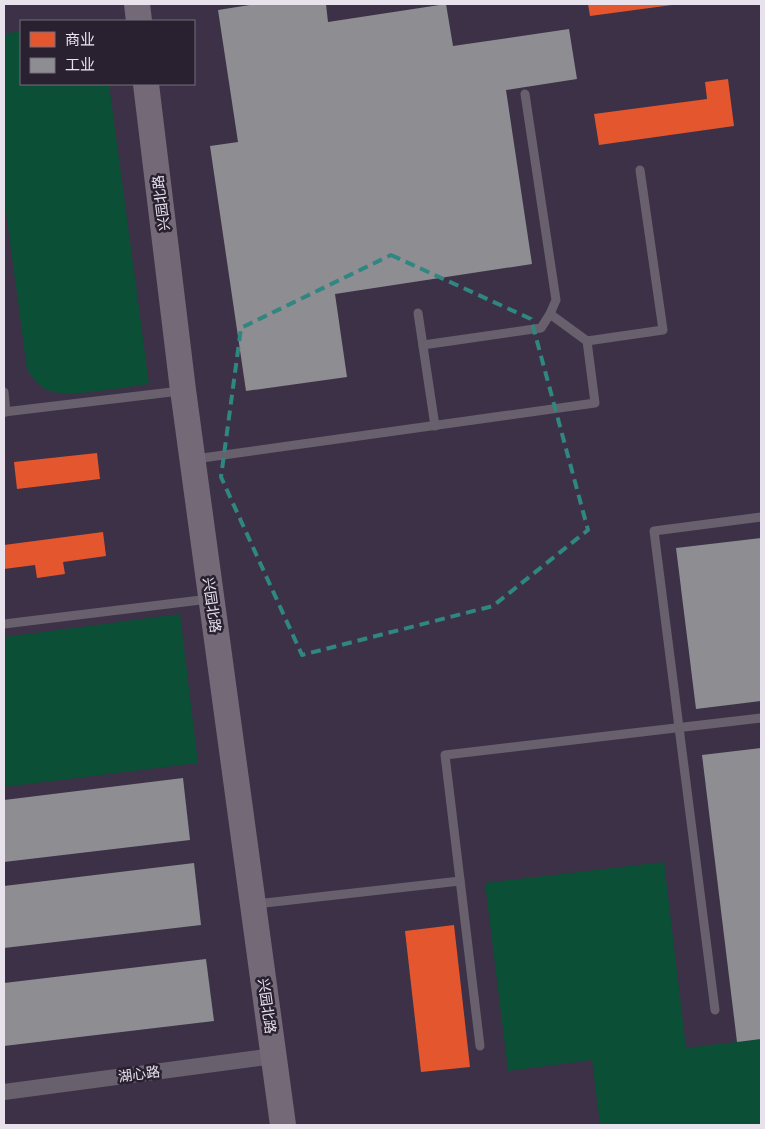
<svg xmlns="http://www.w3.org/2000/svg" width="765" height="1129" viewBox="0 0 765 1129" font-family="'IBM Plex Sans','Noto Sans SC',sans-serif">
	<rect width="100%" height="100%" fill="#322e36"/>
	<!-- built -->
	<path fill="#3c3146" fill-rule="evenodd" d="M4 4H761V1125H4ZM21 21H194V84H21Z"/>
	<!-- green -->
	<g fill="#0c4f37">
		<path d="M21 31V84H109L149 384C124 387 76 397 53 392 41 389 33 379 27 369L4 197V34Z"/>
		<polygon points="180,614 198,763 4,787 4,637"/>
		<polygon points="664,862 686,1048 761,1039 761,1125 600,1125 592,1060 508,1071 485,883"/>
	</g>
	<!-- shops -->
	<g fill="#e4572e">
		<polygon points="588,4 672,4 672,5 590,16"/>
		<polygon points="728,79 734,126 599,145 594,114 707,99 705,82"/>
		<polygon points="97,453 100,479 17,489 14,462"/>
		<polygon points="103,532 106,556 63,562 65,574 37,578 35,565 4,569 4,545"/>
		<polygon points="454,925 470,1067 421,1072 405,931"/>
	</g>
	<!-- industry -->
	<g fill="#8d8d92">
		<polygon points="256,4 326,4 328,22 446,4 453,46 569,29 577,79 506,90 532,264 335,294 347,377 246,391 210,146 238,142 218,10"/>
		<polygon points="761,538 761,701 696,709 676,548"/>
		<polygon points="761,748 761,1039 737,1042 702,755"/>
		<polygon points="183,778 190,840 4,862 4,800"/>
		<polygon points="194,863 201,925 4,948 4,886"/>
		<polygon points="206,959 214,1021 4,1046 4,983"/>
	</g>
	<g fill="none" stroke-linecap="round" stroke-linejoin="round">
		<!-- lane -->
		<g stroke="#68606c" stroke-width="9">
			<polyline points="418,313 435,426"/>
			<polyline points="550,314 587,341"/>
			<polyline points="423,345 541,328 550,314 556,300 525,94"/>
			<polyline points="4,392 6,412"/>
			<polyline points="4,412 180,391"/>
			<polyline points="195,459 595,403 587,341 663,330 640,170"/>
			<polyline points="4,624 209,599"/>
			<polyline points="256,904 460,881"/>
			<polyline points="715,1010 654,531 761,517"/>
			<polyline points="480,1046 445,755 761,718"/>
		</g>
		<!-- street -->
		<polyline stroke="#68606c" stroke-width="16" points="4,1092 274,1056"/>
		<!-- primary -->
		<g stroke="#746a77" stroke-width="26">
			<polyline points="137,4 139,21"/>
			<polyline points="146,84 183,390 283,1125"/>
		</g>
	</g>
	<!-- marked area -->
	<path fill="none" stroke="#308681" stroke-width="4" stroke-dasharray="10 6" stroke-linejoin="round" d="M391 255 531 319 588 530 493 606 302 655 221 477 241 328Z"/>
	<g text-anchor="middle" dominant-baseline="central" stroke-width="5" stroke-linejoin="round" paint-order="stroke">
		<!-- street labels -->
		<g font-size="14" fill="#e8e2ed" stroke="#292030">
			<text transform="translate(161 203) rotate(-97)">兴园北路</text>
			<text transform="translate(212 605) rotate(82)">兴园北路</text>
			<text transform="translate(267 1006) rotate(82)">兴园北路</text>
			<text transform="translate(139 1074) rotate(-8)">湖心路</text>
		</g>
	</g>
	<!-- border -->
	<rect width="765" height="1129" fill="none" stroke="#e8e2ed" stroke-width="10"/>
	<!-- legend -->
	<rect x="20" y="20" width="175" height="65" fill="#292030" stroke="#756e7c"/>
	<rect x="30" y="32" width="25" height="15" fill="#e4572e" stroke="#756e7c"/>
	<text x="65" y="45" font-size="15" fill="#e8e2ed">商业</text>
	<rect x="30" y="58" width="25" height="15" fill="#8d8d92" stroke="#756e7c"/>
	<text x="65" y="70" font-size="15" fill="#e8e2ed">工业</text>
</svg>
